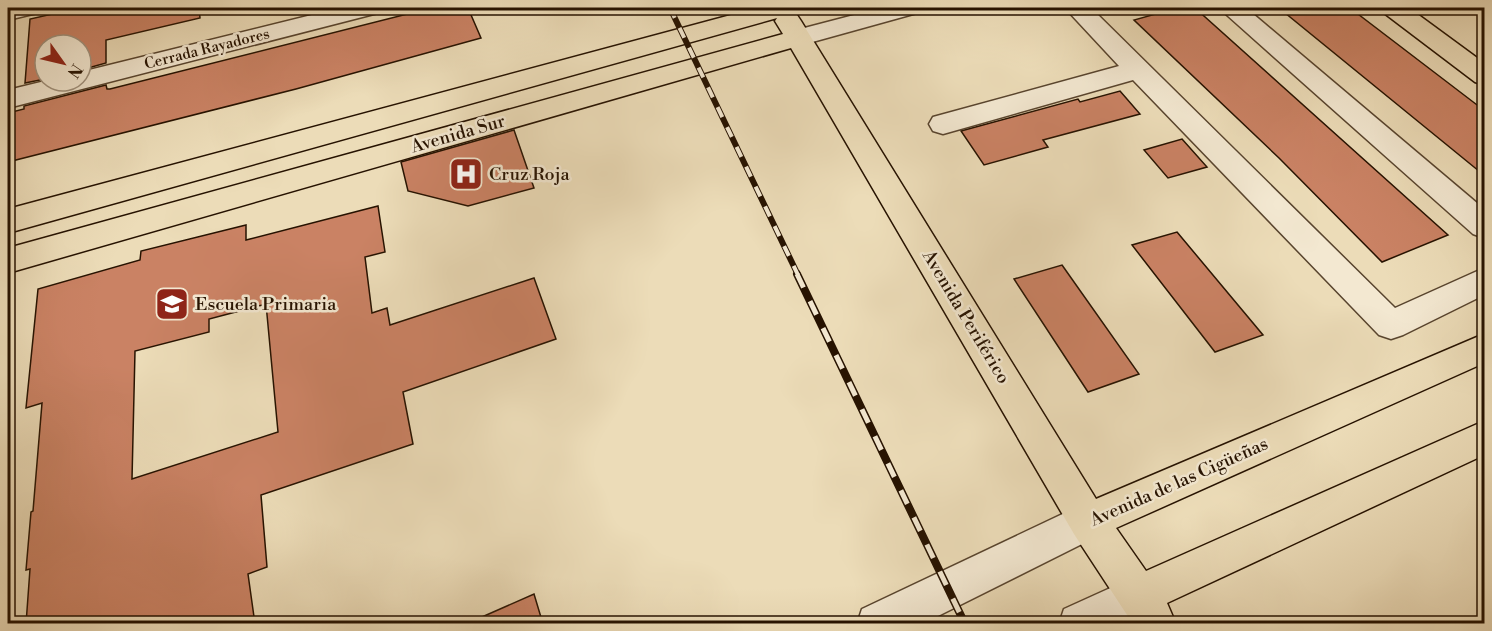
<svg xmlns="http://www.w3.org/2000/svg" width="1492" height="631" viewBox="0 0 1492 631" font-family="'Libre Bodoni',serif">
	<rect width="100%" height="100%" fill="#ecdcb8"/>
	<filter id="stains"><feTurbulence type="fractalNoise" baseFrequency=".00333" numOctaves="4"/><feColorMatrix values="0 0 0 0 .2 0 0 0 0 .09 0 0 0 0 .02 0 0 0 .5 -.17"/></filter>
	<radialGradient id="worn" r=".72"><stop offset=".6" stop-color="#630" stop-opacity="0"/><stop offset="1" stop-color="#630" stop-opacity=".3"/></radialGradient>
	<!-- building -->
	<g fill="#ca8264" stroke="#261200" stroke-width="1.5" fill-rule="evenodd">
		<polygon points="79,8 199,8 200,18 106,40 106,63 81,70 81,45 45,45 45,79 25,83 30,19"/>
		<polygon points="431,8 468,8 481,38 296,89 8,162 8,113 24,109 24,106 106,85 107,89 110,89"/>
		<polygon points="1177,8 1195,8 1448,235 1382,262 1279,158 1134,20"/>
		<polygon points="1279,8 1350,8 1485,111 1485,176"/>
		<polygon points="1120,91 1140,114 1043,140 1048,147 984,165 961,131 1078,99 1080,102"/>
		<polygon points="514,130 534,188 468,206 408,191 401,162"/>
		<polygon points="1182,139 1207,167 1168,178 1144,150"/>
		<path d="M378 206 385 252 365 257 372 313 387 308 390 325 534 278 556 339 403 392 413 444 261 495 267 567 248 574 255 624H26L30 569 26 570 31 512 33 511 42 403 26 408 38 289 140 260 141 251 246 225V240ZM266 304 278 432 132 479 135 351 209 332V319Z"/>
		<polygon points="1177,232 1263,335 1215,352 1132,245"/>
		<polygon points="1062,265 1139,374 1088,392 1014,279"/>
		<polygon points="534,594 543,624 466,624"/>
	</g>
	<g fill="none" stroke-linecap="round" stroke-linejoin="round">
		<defs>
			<g id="minor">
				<polygon points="8,8 40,8 37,13 8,20"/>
				<polygon points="340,8 381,8 378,13 8,108 8,90 45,81 81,81 81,72"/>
				<polygon points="881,8 920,8 917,13 798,46 789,44 785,38 789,32"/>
				<polygon points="1065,8 1091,8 1395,308 1484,268 1484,295 1403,335 1391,339 1379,335 1133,80 943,134 933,131 929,124 933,117 1119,66"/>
				<polygon points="1219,8 1246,8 1484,209 1484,238 1473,234"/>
				<polygon points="1088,502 1102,508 1107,521 1102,534 922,624 857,624 862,609"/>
				<polygon points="1139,575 1153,581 1159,595 1153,609 1124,624 1059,624 1064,609"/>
			</g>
			<g id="major">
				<polygon points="757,8 792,8 790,14 797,15 801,21 1096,499 1484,334 1484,363 1116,528 1146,571 1484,421 1484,455 1167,603 1176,624 1133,624 1074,534 791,48 8,273 8,248 783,34 775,21 777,18 8,233 8,209"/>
				<polygon points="1381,8 1409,8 1484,63 1484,85 1475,82 1384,13"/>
			</g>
		</defs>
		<!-- minor casing -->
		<use href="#minor" stroke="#58442e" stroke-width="3"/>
		<!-- major casing -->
		<use href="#major" stroke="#261200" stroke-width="3"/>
		<!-- minor -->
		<use href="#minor" fill="#f3e8d1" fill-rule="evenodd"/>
		<!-- major -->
		<use href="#major" fill="#ecdcb8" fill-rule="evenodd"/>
		<defs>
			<polyline id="rail-far1" points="670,8 798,275"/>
			<polyline id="rail" points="797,274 965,624"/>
		</defs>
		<!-- rail-far1 casing -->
		<use href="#rail-far1" stroke="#261200" stroke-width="6"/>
		<!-- rail casing -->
		<use href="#rail" stroke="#261200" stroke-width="8"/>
		<!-- rail-far1 -->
		<use href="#rail-far1" stroke="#f3e8d1" stroke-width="4" stroke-dasharray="11" stroke-linecap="butt"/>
		<!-- rail -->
		<use href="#rail" stroke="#f3e8d1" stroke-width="5" stroke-dasharray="15" stroke-linecap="butt"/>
	</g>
	<!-- icons -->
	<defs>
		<symbol id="hospital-square" viewBox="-11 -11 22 22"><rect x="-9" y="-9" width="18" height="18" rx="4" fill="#8f2418" stroke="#f3e8d1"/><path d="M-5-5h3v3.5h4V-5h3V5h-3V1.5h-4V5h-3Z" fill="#fff"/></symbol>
		<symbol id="school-square" viewBox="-11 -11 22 22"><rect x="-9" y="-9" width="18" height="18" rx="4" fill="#8f2418" stroke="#f3e8d1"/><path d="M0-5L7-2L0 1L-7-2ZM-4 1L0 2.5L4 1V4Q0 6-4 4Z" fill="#fff"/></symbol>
	</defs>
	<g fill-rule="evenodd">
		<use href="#hospital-square" x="447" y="155" width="38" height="38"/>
		<use href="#school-square" x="153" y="285" width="38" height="38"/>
	</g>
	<g text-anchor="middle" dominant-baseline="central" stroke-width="5" stroke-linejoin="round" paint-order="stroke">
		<!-- far-street labels -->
		<g font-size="15" fill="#261200" stroke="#f3e8d1">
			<text transform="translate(207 49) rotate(-14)">Cerrada Rayadores</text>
		</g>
		<!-- street labels -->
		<g font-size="18" fill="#261200" stroke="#f3e8d1">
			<text transform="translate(458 134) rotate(-16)">Avenida Sur</text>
			<text transform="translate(966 317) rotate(59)">Avenida Periférico</text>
			<text transform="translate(1179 482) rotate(-24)">Avenida de las Cigüeñas</text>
		</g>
		<!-- poi labels -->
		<g font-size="18" fill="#261200" stroke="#f3e8d1" text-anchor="start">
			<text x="489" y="174">Cruz Roja</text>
			<text x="195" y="304">Escuela Primaria</text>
		</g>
	</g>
	<!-- margin -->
	<rect width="1492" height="631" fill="none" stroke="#ecdcb8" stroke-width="30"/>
	<rect x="9" y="9" width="1474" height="613" fill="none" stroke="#261200" stroke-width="3"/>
	<rect x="15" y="15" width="1462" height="601" fill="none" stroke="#261200" stroke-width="1.5"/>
	<!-- north arrow -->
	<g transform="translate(63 63) rotate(124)"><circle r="28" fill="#f3e8d1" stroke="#a1927d" stroke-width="1.5"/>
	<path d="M0-4.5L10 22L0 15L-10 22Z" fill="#8f2418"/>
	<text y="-9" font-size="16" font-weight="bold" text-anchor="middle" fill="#261200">N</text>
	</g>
	<rect width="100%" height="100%" filter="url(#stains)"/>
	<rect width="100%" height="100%" fill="url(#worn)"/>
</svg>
